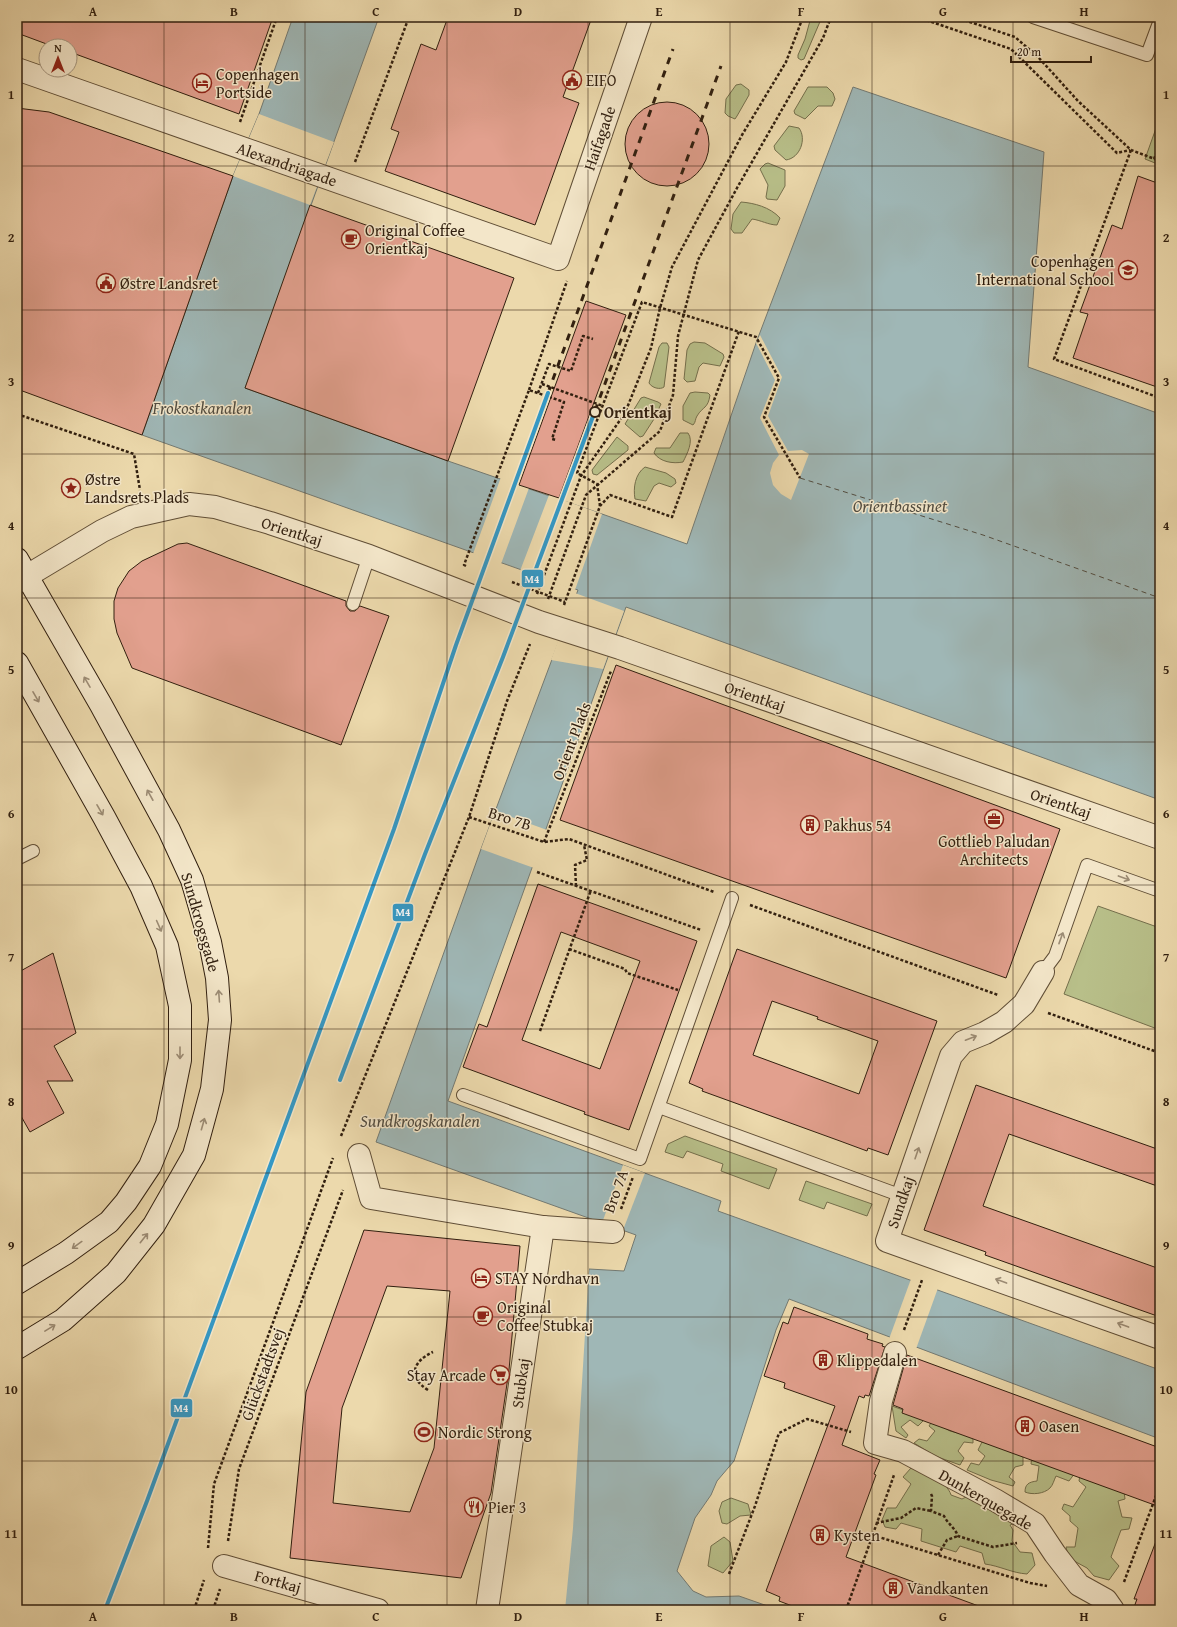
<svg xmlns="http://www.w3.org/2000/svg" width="1177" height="1627" viewBox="0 0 1177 1627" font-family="'Gentium Book Plus',serif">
	<rect width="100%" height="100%" fill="#ecd9ac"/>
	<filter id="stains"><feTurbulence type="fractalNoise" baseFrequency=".005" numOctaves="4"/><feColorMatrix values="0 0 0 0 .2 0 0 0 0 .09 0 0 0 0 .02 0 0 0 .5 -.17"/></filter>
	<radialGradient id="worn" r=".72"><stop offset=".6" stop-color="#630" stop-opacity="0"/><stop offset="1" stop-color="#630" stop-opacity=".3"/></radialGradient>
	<!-- green -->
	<g fill="#b8bf89" stroke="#746f4c">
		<polygon points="811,17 822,17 804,59 801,60 798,58 798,55 805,39"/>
		<polygon points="741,84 749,90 749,95 737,116 735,119 728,116 725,113 726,99 736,85"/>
		<polygon points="808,87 827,87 833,93 835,99 832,106 818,106 805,119 795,114 794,111"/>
		<polygon points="1160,117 1160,165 1145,159"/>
		<path d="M789 126 799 128C807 139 800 158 786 160L775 150 774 146Z"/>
		<polygon points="768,163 785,170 785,186 777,200 767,199 766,197 768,185 760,169 765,164"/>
		<path d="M741 202C754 203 770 207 780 218L777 225C769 225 760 220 752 219L742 233H734L731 229 733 214Z"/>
		<polygon points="694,342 705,343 723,354 724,357 720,366 703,363 699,367 695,381 687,382 684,379 687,350 690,344"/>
		<path d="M662 343H667L669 347 664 387C660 390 652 388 649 383L659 347Z"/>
		<path d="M695 392 708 393 710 395C708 409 703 406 697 416 695 419 696 422 693 425L683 420V406L690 393Z"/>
		<polygon points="644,397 658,402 661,404 654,419 643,436 640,437 625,424 641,398"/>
		<path d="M680 433H688C694 441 687 454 683 462 673 464 660 462 654 453L656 448H670Z"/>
		<polygon points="617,437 628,446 628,450 597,475 593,474 592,470"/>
		<path d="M645 467 666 473 675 479 676 483 671 487 659 483 654 486 646 501 635 499C633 488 635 474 645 467Z"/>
		<polygon points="1098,906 1160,928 1160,1030 1064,994"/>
		<polygon points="685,1136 777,1169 769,1189 721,1171 723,1164 687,1151 683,1158 665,1152 668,1144"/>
		<polygon points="806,1181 872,1204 867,1216 827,1202 824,1209 799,1200"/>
		<polygon points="892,1406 926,1418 918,1426 910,1420 901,1427 908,1435 906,1438 896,1431"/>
		<polygon points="932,1421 950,1431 973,1437 973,1443 964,1442 958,1451 964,1458 960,1465 935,1456 914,1443 919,1439 927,1441 935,1431 929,1426"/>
		<polygon points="983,1440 1023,1454 1023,1465 1015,1467 1009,1477 1015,1482 1013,1486 991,1480 967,1470 971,1463 979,1465 985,1456 978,1450"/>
		<path d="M1032 1456 1075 1473 1069 1481 1056 1476C1054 1480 1053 1485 1050 1488 1044 1494 1032 1495 1025 1492 1025 1484 1029 1482 1037 1481L1039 1466 1031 1464Z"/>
		<path d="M911 1468C924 1473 947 1481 951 1495L962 1499 968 1496 1018 1522 1010 1525 1013 1530 1012 1541 1020 1552 1032 1553 1035 1565 1027 1574C1012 1573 1000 1566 985 1564L982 1553 960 1546 956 1552 921 1541 922 1529 901 1523 896 1529 885 1527 882 1520 887 1508H896L911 1484 903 1477Z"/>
		<polygon points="1080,1475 1124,1491 1125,1499 1118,1501 1122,1517 1132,1518 1129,1529 1121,1530 1111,1557 1119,1566 1109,1580 1094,1576 1087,1568 1076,1562 1068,1555 1066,1547 1075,1547 1078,1528 1070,1521 1070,1516 1062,1509 1064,1504 1073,1507 1086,1487 1079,1481"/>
		<polygon points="731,1498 748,1504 751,1515 740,1516 727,1524 722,1523 719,1511 722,1502"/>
		<polygon points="724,1537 730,1542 733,1561 723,1573 708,1566 711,1546"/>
	</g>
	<!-- water -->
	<polygon fill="#9fb7b6" stroke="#737a73" points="293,17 379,17 245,388 448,461 602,514 687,544 756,343 853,87 1044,152 1028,367 1160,414 1160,800 626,607 448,1101 721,1201 718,1211 1160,1370 1160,1439 789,1299 776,1330 734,1461 717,1481 711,1495 695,1518 677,1571 693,1591 706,1597 739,1596 779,1610 551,1610 589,1269 624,1271 636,1235 376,1142 481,849 578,590 142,435 233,176 259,114"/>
	<!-- pier -->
	<g fill="#ecd9ac">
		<polygon points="259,114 334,142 310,205 233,176"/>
		<polygon points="760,335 782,377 768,416 788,451 802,450 809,454 791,500 781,494 773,485 770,473 773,463 779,455 760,418 775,380 756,343"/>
		<polygon points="501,477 566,499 566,501 602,514 575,590 520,571 549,495 537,490 529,488 501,564 473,554"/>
		<polygon points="575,593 624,611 603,669 551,660"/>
		<polygon points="495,811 547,830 534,868 481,849"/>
		<polygon points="623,1165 645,1173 623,1230 602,1223"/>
		<polygon points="587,1268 589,1269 573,1528 565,1610 549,1610 550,1607 546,1610 527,1610 520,1600 519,1595 524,1584 532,1577 542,1573 548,1573 553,1577"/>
		<polygon points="911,1279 938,1288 916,1349 889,1339"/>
	</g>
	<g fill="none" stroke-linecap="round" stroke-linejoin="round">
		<!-- ferry -->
		<polyline stroke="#524d41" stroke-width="1" stroke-dasharray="5 4" stroke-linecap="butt" points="800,478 983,535 1160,598"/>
	</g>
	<!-- building -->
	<g fill="#e2a08e" stroke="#311f0f" fill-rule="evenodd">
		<polygon points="17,17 273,17 239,114 70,52 70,46 52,46 17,33"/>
		<polygon points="448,17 592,17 563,97 579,103 535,225 385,171 399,132 391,129 421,44 436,50"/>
		<circle cx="667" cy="144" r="42"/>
		<polygon points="17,108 49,112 233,176 142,435 17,389"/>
		<polygon points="1138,176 1160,184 1160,388 1073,358 1088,314 1080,312 1112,225 1122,229"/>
		<polygon points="310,205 514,278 448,461 245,388"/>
		<polygon points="586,301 626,315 559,498 519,485"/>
		<polygon points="187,543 346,601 346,606 350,611 355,611 360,606 389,616 341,745 132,668 117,633 114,619 114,601 118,588 129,571 142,561 178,544"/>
		<polygon points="616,665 1060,829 1006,978 560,820"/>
		<path d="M538 884 697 941 629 1130 584 1114 585 1112 463 1067 479 1024 487 1027ZM561 932 640 961 600 1069 522 1040Z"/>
		<path d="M737 949 937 1021 888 1155 868 1148 867 1151 840 1141 702 1091 703 1089 689 1083ZM772 1001 818 1017 817 1019 878 1041 859 1094 753 1055Z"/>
		<polygon points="53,953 76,1033 54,1046 73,1081 47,1081 64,1113 30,1132 17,1109 17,973"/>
		<polygon points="976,1085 1160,1150 1160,1187 1009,1134 983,1206 1160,1269 1160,1317 985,1255 986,1252 924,1230"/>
		<path d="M364 1230 520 1246 509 1370 491 1493 461 1578 290 1558 306 1392ZM387 1286 450 1291 434 1448 410 1512 333 1503 342 1408Z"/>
		<polygon points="794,1307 868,1334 867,1339 883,1344 882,1346 885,1347 869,1396 865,1395 864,1398 859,1396 842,1445 880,1460 874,1474 876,1475 846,1557 984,1608 984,1610 803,1610 779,1601 780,1597 766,1591 835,1406 784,1388 785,1383 764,1376 783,1322 788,1324"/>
		<polygon points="907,1355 1160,1448 1160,1507 902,1413 903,1409 893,1405"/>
		<polygon points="1158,1536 1160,1537 1160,1610 1133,1610 1137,1599 1134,1599"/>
	</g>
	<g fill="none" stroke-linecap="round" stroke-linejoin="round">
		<defs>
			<g id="lane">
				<polyline points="1033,17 1147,55 1160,20"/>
				<polyline points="353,604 369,556"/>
				<polyline points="17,859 33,851"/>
				<polyline points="1043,972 1055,956 1087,865 1160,891"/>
				<polyline points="463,1095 640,1159 732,898"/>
				<polyline points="659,1107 902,1196"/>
			</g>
			<g id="street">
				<polyline points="17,69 558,259 641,17"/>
				<polyline points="17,582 102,531 131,517 189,504 215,507 270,523 369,556 539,622 620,648 1160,838"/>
				<polyline points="1043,972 1024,1004 1004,1022 985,1033 963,1042 951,1056 887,1241 1160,1338"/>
				<polyline points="359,1155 371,1198 543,1227 613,1232"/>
				<polyline points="895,1353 881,1401 875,1443 903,1451 995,1500 1035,1524 1055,1554 1079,1585 1106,1600 1113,1610"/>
				<polyline points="224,1566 378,1610"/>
				<polyline points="487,1610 543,1227"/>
			</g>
			<g id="secondary">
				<polyline points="17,559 101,705 169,830 192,880 210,942 217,978 220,1020 212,1089 194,1155 154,1225 116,1273 63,1320 17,1348"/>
				<polyline points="17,663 104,817 141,886 167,946 180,1006 180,1060 167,1124 150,1166 126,1202 109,1222 66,1253 17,1283"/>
			</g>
		</defs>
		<!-- lane casing -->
		<use href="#lane" stroke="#604e36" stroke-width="14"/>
		<!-- street casing -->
		<use href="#street" stroke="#604e36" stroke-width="24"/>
		<!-- secondary casing -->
		<use href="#secondary" stroke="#311f0f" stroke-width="24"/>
		<!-- path -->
		<g stroke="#311f0f" stroke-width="2.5" stroke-dasharray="3 2" stroke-linecap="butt">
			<polyline points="917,17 1011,49 1117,153 1130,150"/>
			<polyline points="955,17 1015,37 1039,58 1078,101 1131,150 1160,161"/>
			<polyline points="240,122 277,17"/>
			<polyline points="1131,150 1054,359 1160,398"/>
			<polyline points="1154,159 1160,144"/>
			<polyline points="355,162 409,17"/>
			<polyline points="542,384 603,406"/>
			<polyline points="529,390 567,281"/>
			<polyline points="538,393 549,364 571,371 583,336 593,339"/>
			<polyline points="17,414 134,454 140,490"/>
			<polyline points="600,506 597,484 577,473 642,302 756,337 779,378 764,417 800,478"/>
			<polyline points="466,566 464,565 529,390 564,402 552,439 556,440"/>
			<polyline points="512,582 565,602"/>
			<polyline points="537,594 581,476 625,413 651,348 660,308 672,267 742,135 786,62 803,17"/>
			<polyline points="548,599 586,495 660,431 673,395 678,336 698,260 737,188 823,38 831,17"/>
			<polyline points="564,605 600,506 610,495 672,517 739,331"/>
			<polyline points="469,817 544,842 569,839 714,892"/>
			<polyline points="544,842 611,671"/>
			<polyline points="537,872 701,930"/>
			<polyline points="576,886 575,865 587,860 584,845"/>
			<polyline points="750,905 998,995"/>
			<polyline points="569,949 625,969 627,973 678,990"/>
			<polyline points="1048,1013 1160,1053"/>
			<polyline points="540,1031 591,890"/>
			<polyline points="341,1136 469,817 507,701 530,644"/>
			<polyline points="621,1209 633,1177"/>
			<polyline points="904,1330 922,1280"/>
			<path d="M428 1390C407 1377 413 1361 433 1352"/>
			<path d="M931 1494 932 1496 931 1511 944 1516C948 1524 955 1528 958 1536L993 1547 1017 1543"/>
			<polyline points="876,1523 901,1518 916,1508 931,1511"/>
			<polyline points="872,1535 1030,1583 1047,1586"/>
			<polyline points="228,1541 239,1469 343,1190"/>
			<polyline points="208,1548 214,1484 333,1158"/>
			<polyline points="938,1555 947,1540 958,1536"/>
			<polyline points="729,1574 755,1506 779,1433 807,1419 851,1432"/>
			<polyline points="1124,1582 1160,1485"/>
			<polyline points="194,1610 204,1580"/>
			<polyline points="213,1610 220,1589"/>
			<polyline points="846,1610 894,1475"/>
		</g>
		<!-- lane -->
		<use href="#lane" stroke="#f3e6c9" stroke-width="12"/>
		<!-- street -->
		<use href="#street" stroke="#f3e6c9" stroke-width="22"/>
		<!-- secondary -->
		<use href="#secondary" stroke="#f3e6c9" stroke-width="22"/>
		<!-- rail -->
		<g stroke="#311f0f" stroke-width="3" stroke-dasharray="7 7" stroke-linecap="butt">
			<polyline points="548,393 673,49"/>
			<polyline points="595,411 721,66"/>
		</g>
		<defs>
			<g id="metro-1">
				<polyline points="340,1080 425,854 503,657 595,411"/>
				<polyline points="105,1610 147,1501 394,829 456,645 548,393"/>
			</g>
		</defs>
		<!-- metro-1 casing -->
		<use href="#metro-1" stroke="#f3e6c9" stroke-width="7"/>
		<!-- metro-1 -->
		<use href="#metro-1" stroke="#3598c4" stroke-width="4"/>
	</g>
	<!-- one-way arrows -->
	<defs><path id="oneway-shaft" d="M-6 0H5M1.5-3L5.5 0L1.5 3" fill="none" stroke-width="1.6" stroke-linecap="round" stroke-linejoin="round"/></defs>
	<g stroke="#9c8c75">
		<use href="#oneway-shaft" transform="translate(87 682) rotate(-120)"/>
		<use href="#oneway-shaft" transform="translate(36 697) rotate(60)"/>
		<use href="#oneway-shaft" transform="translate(150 795) rotate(-119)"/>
		<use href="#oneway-shaft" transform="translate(100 810) rotate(60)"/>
		<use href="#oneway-shaft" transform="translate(1124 878) rotate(20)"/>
		<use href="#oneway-shaft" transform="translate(159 926) rotate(66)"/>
		<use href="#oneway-shaft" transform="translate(1061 938) rotate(-70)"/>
		<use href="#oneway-shaft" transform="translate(219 996) rotate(-94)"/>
		<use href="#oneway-shaft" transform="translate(971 1038) rotate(-21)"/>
		<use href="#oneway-shaft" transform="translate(180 1053) rotate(90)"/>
		<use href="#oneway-shaft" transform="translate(203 1124) rotate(-74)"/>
		<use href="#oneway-shaft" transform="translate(917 1153) rotate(-71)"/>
		<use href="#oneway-shaft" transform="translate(144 1238) rotate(-51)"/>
		<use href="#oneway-shaft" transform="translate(77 1245) rotate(144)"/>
		<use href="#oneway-shaft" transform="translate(1001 1281) rotate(-160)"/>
		<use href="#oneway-shaft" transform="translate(1123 1325) rotate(-160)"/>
		<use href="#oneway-shaft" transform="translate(50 1328) rotate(-31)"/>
	</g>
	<!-- grid -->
	<path fill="none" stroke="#311f0f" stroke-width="1" stroke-opacity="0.55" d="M164 17V1610M305 17V1610M447 17V1610M588 17V1610M730 17V1610M872 17V1610M1013 17V1610M17 166H1160M17 310H1160M17 454H1160M17 598H1160M17 742H1160M17 885H1160M17 1029H1160M17 1173H1160M17 1317H1160M17 1461H1160"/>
	<!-- icons -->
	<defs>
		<symbol id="civic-ring" viewBox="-11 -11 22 22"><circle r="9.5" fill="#f3e6c9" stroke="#8f2418" stroke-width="1.5"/><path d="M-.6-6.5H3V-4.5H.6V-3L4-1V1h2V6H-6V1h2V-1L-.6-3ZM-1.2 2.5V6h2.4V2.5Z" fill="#8f2418"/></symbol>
		<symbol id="hotel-ring" viewBox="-11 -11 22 22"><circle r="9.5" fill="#f3e6c9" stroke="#8f2418" stroke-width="1.5"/><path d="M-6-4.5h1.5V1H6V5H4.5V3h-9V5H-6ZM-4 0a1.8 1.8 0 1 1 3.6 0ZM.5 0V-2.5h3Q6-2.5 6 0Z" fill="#8f2418"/></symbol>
		<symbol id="cafe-ring" viewBox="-11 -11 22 22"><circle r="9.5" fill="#f3e6c9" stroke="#8f2418" stroke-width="1.5"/><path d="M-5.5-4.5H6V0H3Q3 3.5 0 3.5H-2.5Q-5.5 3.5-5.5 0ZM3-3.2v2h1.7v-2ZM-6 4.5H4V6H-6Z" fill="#8f2418"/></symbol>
		<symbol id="school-ring" viewBox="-11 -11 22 22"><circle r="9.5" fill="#f3e6c9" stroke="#8f2418" stroke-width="1.5"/><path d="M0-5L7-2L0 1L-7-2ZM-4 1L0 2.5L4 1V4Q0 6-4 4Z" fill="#8f2418"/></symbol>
		<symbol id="sight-ring" viewBox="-11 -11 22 22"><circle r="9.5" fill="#f3e6c9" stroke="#8f2418" stroke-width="1.5"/><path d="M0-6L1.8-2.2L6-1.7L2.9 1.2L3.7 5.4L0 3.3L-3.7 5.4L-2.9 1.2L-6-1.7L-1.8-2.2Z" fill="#8f2418"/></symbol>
		<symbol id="office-ring" viewBox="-11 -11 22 22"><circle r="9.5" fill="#f3e6c9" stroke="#8f2418" stroke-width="1.5"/><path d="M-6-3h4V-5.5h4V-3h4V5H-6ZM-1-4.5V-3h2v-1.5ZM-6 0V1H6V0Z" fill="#8f2418"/></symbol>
		<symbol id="building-ring" viewBox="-11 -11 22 22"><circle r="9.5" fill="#f3e6c9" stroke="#8f2418" stroke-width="1.5"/><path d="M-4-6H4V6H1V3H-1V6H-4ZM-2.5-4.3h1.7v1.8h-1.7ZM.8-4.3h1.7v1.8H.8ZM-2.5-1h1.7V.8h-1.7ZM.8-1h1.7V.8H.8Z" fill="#8f2418"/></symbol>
		<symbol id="supermarket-ring" viewBox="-11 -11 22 22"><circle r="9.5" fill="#f3e6c9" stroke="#8f2418" stroke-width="1.5"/><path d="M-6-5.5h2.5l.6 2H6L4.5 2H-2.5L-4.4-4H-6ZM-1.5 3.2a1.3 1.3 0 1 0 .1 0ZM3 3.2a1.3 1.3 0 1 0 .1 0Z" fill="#8f2418"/></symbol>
		<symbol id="stadium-ring" viewBox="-11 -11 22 22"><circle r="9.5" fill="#f3e6c9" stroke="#8f2418" stroke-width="1.5"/><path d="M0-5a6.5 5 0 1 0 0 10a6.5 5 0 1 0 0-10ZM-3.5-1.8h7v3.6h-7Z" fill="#8f2418"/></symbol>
		<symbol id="restaurant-ring" viewBox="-11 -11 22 22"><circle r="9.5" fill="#f3e6c9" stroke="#8f2418" stroke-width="1.5"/><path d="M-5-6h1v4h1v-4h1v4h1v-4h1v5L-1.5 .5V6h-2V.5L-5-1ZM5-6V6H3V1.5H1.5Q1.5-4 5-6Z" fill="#8f2418"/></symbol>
	</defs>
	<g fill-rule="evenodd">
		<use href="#civic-ring" x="561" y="69" width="22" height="22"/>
		<use href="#hotel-ring" x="191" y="72" width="22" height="22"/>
		<use href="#cafe-ring" x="340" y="228" width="22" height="22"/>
		<use href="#school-ring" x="1117" y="259" width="22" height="22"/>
		<use href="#civic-ring" x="95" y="272" width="22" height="22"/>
		<use href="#sight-ring" x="60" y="477" width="22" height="22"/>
		<use href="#office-ring" x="983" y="808" width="22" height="22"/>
		<use href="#building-ring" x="799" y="814" width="22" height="22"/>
		<use href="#hotel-ring" x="470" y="1267" width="22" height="22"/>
		<use href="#cafe-ring" x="472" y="1305" width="22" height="22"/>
		<use href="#building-ring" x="812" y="1349" width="22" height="22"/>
		<use href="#supermarket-ring" x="489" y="1364" width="22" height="22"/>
		<use href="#building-ring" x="1014" y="1415" width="22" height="22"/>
		<use href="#stadium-ring" x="413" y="1421" width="22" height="22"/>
		<use href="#restaurant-ring" x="463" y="1496" width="22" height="22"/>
		<use href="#building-ring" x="809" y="1524" width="22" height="22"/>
		<use href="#building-ring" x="882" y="1577" width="22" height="22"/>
	</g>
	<!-- markers -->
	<circle fill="#f3e6c9" stroke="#311f0f" stroke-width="2" cx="595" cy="412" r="5"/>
	<g text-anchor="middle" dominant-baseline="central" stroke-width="3" stroke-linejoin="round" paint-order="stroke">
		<!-- poi labels -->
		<g font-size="16" fill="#311f0f" stroke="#f3e6c9" text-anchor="start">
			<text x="216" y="74">Copenhagen<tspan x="216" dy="18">Portside</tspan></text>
			<text x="586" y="80">EIFO</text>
			<text x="365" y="230">Original Coffee<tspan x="365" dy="18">Orientkaj</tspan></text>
			<text x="1114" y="261" text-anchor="end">Copenhagen<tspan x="1114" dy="18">International School</tspan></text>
			<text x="120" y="283">Østre Landsret</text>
			<text x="85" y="479">Østre<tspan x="85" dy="18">Landsrets Plads</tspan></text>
			<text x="824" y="825">Pakhus 54</text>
			<text x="994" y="841" text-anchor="middle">Gottlieb Paludan<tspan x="994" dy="18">Architects</tspan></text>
			<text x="495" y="1278">STAY Nordhavn</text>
			<text x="497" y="1307">Original<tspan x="497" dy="18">Coffee Stubkaj</tspan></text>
			<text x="837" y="1360">Klippedalen</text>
			<text x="486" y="1375" text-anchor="end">Stay Arcade</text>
			<text x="1039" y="1426">Oasen</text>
			<text x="438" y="1432">Nordic Strong</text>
			<text x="488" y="1507">Pier 3</text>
			<text x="834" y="1535">Kysten</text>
			<text x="907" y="1588">Vandkanten</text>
		</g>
		<!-- street labels -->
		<g font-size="16" fill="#311f0f" stroke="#f3e6c9">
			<text transform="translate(599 138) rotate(-71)">Haifagade</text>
			<text transform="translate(287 164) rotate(19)">Alexandriagade</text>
			<text transform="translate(292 531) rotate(18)">Orientkaj</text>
			<text transform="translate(755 696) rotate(19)">Orientkaj</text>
			<text transform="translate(571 741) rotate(-69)">Orient Plads</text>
			<text transform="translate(1061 803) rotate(19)">Orientkaj</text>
			<text transform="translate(510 818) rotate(18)">Bro 7B</text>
			<text transform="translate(201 922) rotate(74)">Sundkrogsgade</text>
			<text transform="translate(615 1191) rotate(-70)">Bro 7A</text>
			<text transform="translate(900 1202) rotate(-71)">Sundkaj</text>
			<text transform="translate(262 1374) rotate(-70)">Glückstadtsvej</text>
			<text transform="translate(520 1383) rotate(-82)">Stubkaj</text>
			<text transform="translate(986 1499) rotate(30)">Dunkerquegade</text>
			<text transform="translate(278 1581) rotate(16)">Fortkaj</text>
		</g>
		<!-- stop labels -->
		<g font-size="16" font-weight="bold" fill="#311f0f" stroke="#f3e6c9" text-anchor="start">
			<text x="604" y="412">Orientkaj</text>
		</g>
		<!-- water labels -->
		<g font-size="17" font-style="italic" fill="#524d41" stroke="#f3e6c9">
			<text x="202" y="407">Frokostkanalen</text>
			<text x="900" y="505">Orientbassinet</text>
			<text x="420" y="1120">Sundkrogskanalen</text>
		</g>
	</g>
	<g stroke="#f3e6c9" stroke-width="1.5">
		<rect x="521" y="569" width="23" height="19" rx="4" fill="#3598c4"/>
		<rect x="392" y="903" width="22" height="19" rx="4" fill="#3598c4"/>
		<rect x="170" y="1398" width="23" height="20" rx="4" fill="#3598c4"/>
	</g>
	<g font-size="11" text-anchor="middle" font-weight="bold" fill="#fff">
		<text x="532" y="583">M4</text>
		<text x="403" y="916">M4</text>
		<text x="181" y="1412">M4</text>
	</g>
	<!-- margin -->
	<rect width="1177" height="1627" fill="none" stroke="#ecd9ac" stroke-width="44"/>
	<!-- north arrow -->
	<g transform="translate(58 58)"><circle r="19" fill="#f3e6c9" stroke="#a5967f"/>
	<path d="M0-3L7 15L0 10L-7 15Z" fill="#8f2418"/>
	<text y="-6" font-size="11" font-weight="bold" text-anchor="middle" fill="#311f0f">N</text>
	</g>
	<!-- scale -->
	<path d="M1011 56v6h80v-6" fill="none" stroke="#311f0f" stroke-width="2"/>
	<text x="1017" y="56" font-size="12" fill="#311f0f" stroke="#f3e6c9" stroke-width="3" paint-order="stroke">20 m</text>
	<rect x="22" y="22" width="1133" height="1583" fill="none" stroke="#311f0f" stroke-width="1.5"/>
	<g font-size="13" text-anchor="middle" font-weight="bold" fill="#311f0f">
		<text x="93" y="16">A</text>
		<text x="234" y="16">B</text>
		<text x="376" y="16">C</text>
		<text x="518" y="16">D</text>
		<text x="659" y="16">E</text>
		<text x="801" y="16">F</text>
		<text x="943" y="16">G</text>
		<text x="1084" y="16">H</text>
		<text x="11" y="99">1</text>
		<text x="1166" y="99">1</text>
		<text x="11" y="242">2</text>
		<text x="1166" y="242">2</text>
		<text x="11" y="386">3</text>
		<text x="1166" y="386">3</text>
		<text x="11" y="530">4</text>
		<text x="1166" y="530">4</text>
		<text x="11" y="674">5</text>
		<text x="1166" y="674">5</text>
		<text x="11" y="818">6</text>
		<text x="1166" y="818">6</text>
		<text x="11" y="962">7</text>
		<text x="1166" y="962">7</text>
		<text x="11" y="1106">8</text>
		<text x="1166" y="1106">8</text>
		<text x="11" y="1250">9</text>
		<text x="1166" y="1250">9</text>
		<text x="11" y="1394">10</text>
		<text x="1166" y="1394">10</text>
		<text x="11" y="1538">11</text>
		<text x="1166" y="1538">11</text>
		<text x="93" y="1621">A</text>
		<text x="234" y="1621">B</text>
		<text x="376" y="1621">C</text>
		<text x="518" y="1621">D</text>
		<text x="659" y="1621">E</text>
		<text x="801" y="1621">F</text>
		<text x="943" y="1621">G</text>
		<text x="1084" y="1621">H</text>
	</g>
	<rect width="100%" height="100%" filter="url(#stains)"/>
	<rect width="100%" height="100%" fill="url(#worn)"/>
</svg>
